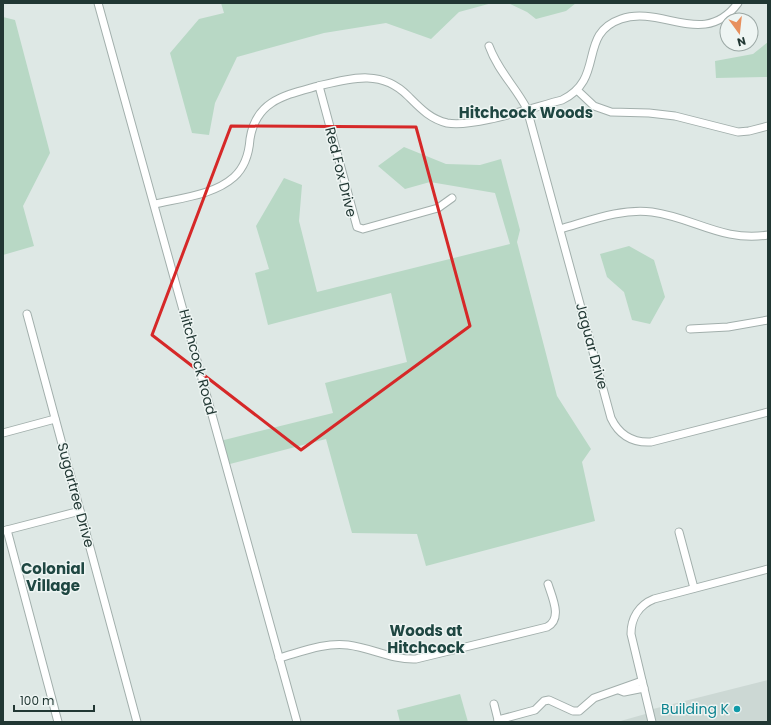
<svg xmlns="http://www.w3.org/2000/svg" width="771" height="725" viewBox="0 0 771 725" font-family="Poppins,sans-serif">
	<rect width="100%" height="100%" fill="#dee8e5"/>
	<!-- built -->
	<polygon fill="#ccd8d4" points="768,680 768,722 617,722 649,713 649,710"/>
	<!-- green -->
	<g fill="#b8d8c5">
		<polygon points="221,3 492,3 459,12 431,39 386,23 324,33 237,57 215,103 209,135 192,133 170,53 199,19 224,13"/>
		<polygon points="508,3 576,3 566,11 536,19 527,12"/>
		<polygon points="3,17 15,20 50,153 23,206 34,246 3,255"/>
		<polygon points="768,42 768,77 716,78 715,61 753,54"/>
		<polygon points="404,147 446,164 480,165 501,159 520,230 517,242 557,396 591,449 582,462 595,521 426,566 417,534 352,533 326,439 226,465 220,441 333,413 325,383 407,362 391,293 268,325 255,273 269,269 256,226 284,178 302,185 299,221 317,292 510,244 495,193 430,182 405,189 378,166"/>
		<polygon points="629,246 654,260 665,297 650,324 632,320 624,292 607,277 600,254"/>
		<polygon points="460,694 468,722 400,722 397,710"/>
	</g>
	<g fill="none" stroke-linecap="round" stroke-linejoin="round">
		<defs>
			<g id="minor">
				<polyline points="98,3 297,722"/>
				<path d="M489 46C498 71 515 86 527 109L611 418C619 435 632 443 651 442L768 412"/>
				<polyline points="319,86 357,227 363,229 438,208 452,198"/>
				<polyline points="577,90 594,106 611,112 649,113 675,116 738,132 749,131 768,126"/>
				<path d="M155 204C181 198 214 195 234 177 245 167 249 153 250 139 256 100 286 95 318 86 351 78 382 69 408 96 420 108 430 119 447 123 473 128 534 107 562 100 606 79 577 34 621 19 662 5 704 49 738 3"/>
				<path d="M560 229C589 221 621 208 652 212 695 218 722 242 768 235"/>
				<polyline points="27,314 137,722"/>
				<polyline points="690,329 728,327 768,320"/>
				<polyline points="3,433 55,419"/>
				<polyline points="7,530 58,722"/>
				<polyline points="3,531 80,511"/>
				<polyline points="679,532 694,588"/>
				<path d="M279 658C301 652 325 642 348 645 372 648 392 660 416 659L547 627C563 619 552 597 548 584"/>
				<polyline points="619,690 624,692 644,688"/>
				<polyline points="494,704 498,720"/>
				<polyline points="499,722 498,720 535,710 544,701 549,700 573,711 579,711 594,698 642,681"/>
				<path d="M652 722 631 634C631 618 639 605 654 599L768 569"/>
			</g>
		</defs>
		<!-- minor casing -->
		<use href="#minor" stroke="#a2afac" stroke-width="9"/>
		<!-- minor -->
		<use href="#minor" stroke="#fff" stroke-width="7"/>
	</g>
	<!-- marked area -->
	<path fill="none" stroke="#d62828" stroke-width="3" stroke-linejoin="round" d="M231 126 416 127 470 326 301 450 152 335Z"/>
	<!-- markers -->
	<circle fill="#0f9aa8" stroke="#eef5f3" stroke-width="1.5" cx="737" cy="709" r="4"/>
	<g text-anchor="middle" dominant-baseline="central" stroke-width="3" stroke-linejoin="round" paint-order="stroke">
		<!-- street labels -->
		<g font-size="14" fill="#213733" stroke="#eef5f3">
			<text transform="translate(341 172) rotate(76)">Red Fox Drive</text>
			<text transform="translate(592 346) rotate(75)">Jaguar Drive</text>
			<text transform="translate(198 362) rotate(75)">Hitchcock Road</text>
			<text transform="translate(76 495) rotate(75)">Sugartree Drive</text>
		</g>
		<!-- culture labels -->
		<g font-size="14" fill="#0d838f" stroke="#eef5f3" text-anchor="end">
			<text x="729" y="709">Building K</text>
		</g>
		<!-- neighbourhood labels -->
		<g font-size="15" font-weight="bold" fill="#1f4742" stroke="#eef5f3">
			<text x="526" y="112">Hitchcock Woods</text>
			<text x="53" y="568">Colonial<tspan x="53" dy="17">Village</tspan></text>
			<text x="426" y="630">Woods at<tspan x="426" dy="17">Hitchcock</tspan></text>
		</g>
	</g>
	<!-- border -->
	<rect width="771" height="725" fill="none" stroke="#213733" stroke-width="8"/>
	<!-- north arrow -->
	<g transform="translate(739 32) rotate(165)"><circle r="19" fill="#eef5f3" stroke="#9ca9a6"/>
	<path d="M0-3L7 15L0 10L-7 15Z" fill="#e78f5d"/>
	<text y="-6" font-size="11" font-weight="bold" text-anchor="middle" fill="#213733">N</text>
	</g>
	<!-- scale -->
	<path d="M14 705v6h80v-6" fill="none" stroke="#213733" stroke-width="2"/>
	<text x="20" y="705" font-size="12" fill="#213733" stroke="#eef5f3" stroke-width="3" paint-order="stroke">100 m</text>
</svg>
